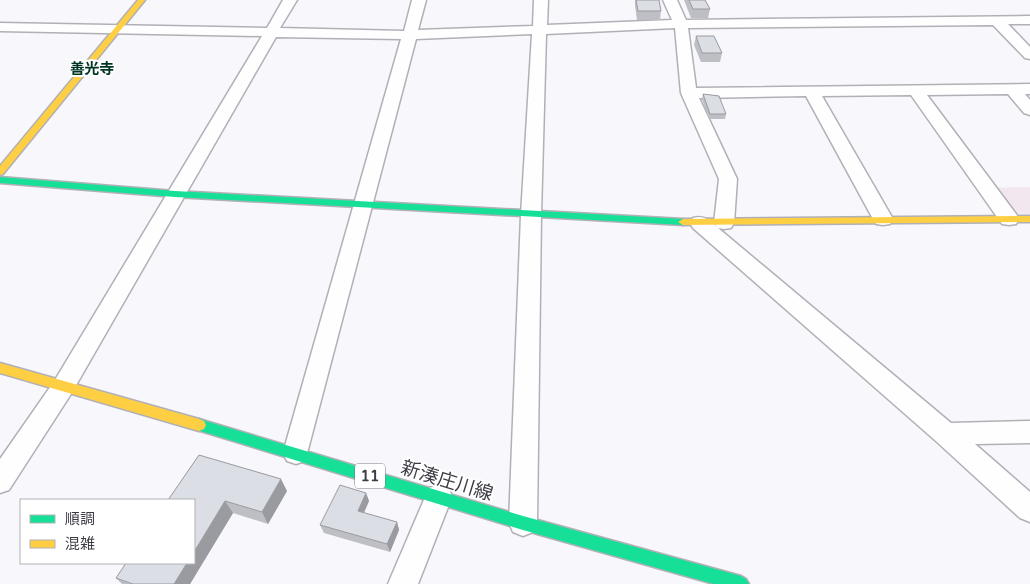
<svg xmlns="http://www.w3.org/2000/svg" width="1030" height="584" viewBox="0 0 1030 584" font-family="'Varela Round','Noto Sans JP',sans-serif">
	<rect width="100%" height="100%" fill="#f7f7fc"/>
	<!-- green -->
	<polygon fill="#f2e6ef" points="1030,187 1030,214 1009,213 988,188"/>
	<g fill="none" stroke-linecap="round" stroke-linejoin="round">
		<defs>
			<g id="street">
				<path d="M283 0H297L280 28 404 31 412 0H426L418 30 533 26 534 0H548L547 25 672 20 663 0H677L686 20 1030 16V24H1008L1030 47V59L1025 58 993 25 688 28 696 88 1030 84V94H1025L1030 100V115L1024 113 1008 94 927 95 1016 214 1019 219 1016 224 1009 225 1002 224 911 95 822 96 893 219 890 224 883 225 876 224 873 219 806 96 699 98 737 179 734 223 731 228 724 229 718 228 951 423 1030 421V443L975 444 1030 492V522L1020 518 937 442 693 228 690 223 693 218C704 215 709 220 717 227L714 223 719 179 681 93 675 28 546 34 541 215 537 523 533 532 523 536 513 532 509 523 521 215 532 34 416 39 305 461 296 464 287 461 283 453 401 39 276 37 71 394 9 490 0 493V459L55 380 262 36 0 31V23L267 28Z"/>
				<polygon points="439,485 449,488 452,497 418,584 388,584 429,488"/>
			</g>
			<g id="fast">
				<polygon points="0,177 175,191 683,219 688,222 683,225 175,197 0,183"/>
				<polygon points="199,419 523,516 741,576 746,579 749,584 714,584 523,530 194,429 192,425 194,421"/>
			</g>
			<g id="slow">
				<polygon points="138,0 145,0 3,174 0,175 0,166"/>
				<polygon points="1030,216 1030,222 683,225 678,222 683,219"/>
				<polygon points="0,363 199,419 204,421 206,425 204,429 199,431 0,373"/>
			</g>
		</defs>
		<!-- street casing -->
		<use href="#street" stroke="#b1b0b7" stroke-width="3"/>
		<!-- fast casing -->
		<use href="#fast" stroke="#b1b0b7" stroke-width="3"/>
		<!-- slow casing -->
		<use href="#slow" stroke="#b1b0b7" stroke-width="3"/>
		<!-- street -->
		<use href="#street" fill="#fefeff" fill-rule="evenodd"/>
		<!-- fast -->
		<use href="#fast" fill="#16e098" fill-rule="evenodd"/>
		<!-- slow -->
		<use href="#slow" fill="#ffcf43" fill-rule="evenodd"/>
	</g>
	<!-- wall -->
	<g fill="#bdbfc5">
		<polygon points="635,0 659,0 661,11 660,20 637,20 635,5"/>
		<polygon points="684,0 705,0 710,9 708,18 691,18"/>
		<polygon points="696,36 722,53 720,62 701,62 694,45"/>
		<polygon points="703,94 726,114 725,119 709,119 702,99"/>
		<polygon points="199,455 287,491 268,524 233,513 190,584 122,584 116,578"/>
		<polygon points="366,493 369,501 364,513 397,522 399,530 390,552 324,533 320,525"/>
	</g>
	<!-- shaded-wall -->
	<g fill="#9a9ba0">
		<polygon points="281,479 287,491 268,524 262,512"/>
		<polygon points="366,493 369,501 361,519 358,511"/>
		<polygon points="225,501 233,513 190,584 174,584 187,563 194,563 194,552"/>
		<polygon points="397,522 399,530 390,552 387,544"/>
	</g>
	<!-- building -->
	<g fill="#dcdee5" stroke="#9a9ba0">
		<polygon points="636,0 659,0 661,11 638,11"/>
		<polygon points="689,0 705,0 710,9 693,9"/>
		<polygon points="696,36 714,36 722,53 702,53"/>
		<polygon points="703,94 719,96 726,114 710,114"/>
		<polygon points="199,455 281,479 262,512 225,501 194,552 194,500 168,500"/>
		<polygon points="340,485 366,493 358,511 397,522 387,544 320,525"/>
		<polygon points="126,563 187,563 174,584 133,584 116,578"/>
	</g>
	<g text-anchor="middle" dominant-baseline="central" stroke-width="4" stroke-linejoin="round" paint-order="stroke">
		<!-- far-neighbourhood labels -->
		<g font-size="15" font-weight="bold" fill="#003424" stroke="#fff">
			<text x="92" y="69">善光寺</text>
		</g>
		<!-- shield labels -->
		<rect fill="#fff" stroke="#77767e" stroke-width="1" x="355" y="463.5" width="30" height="25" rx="4"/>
		<g font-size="15" font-weight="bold" fill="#3d3c46">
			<text x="370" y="476">11</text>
		</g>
		<!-- near-street labels -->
		<g font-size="19" fill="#3d3c46" stroke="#fff">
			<text transform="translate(447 481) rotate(17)">新湊庄川線</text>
		</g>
	</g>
	<!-- legend -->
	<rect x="20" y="499" width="175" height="65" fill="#ffffff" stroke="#b1b1b5"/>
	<rect x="30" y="515" width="25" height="8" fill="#16e098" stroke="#b1b1b5"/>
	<text x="65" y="524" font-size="15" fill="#3d3c46">順調</text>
	<rect x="30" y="540" width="25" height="8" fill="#ffcf43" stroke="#b1b1b5"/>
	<text x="65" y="549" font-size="15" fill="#3d3c46">混雑</text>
</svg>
